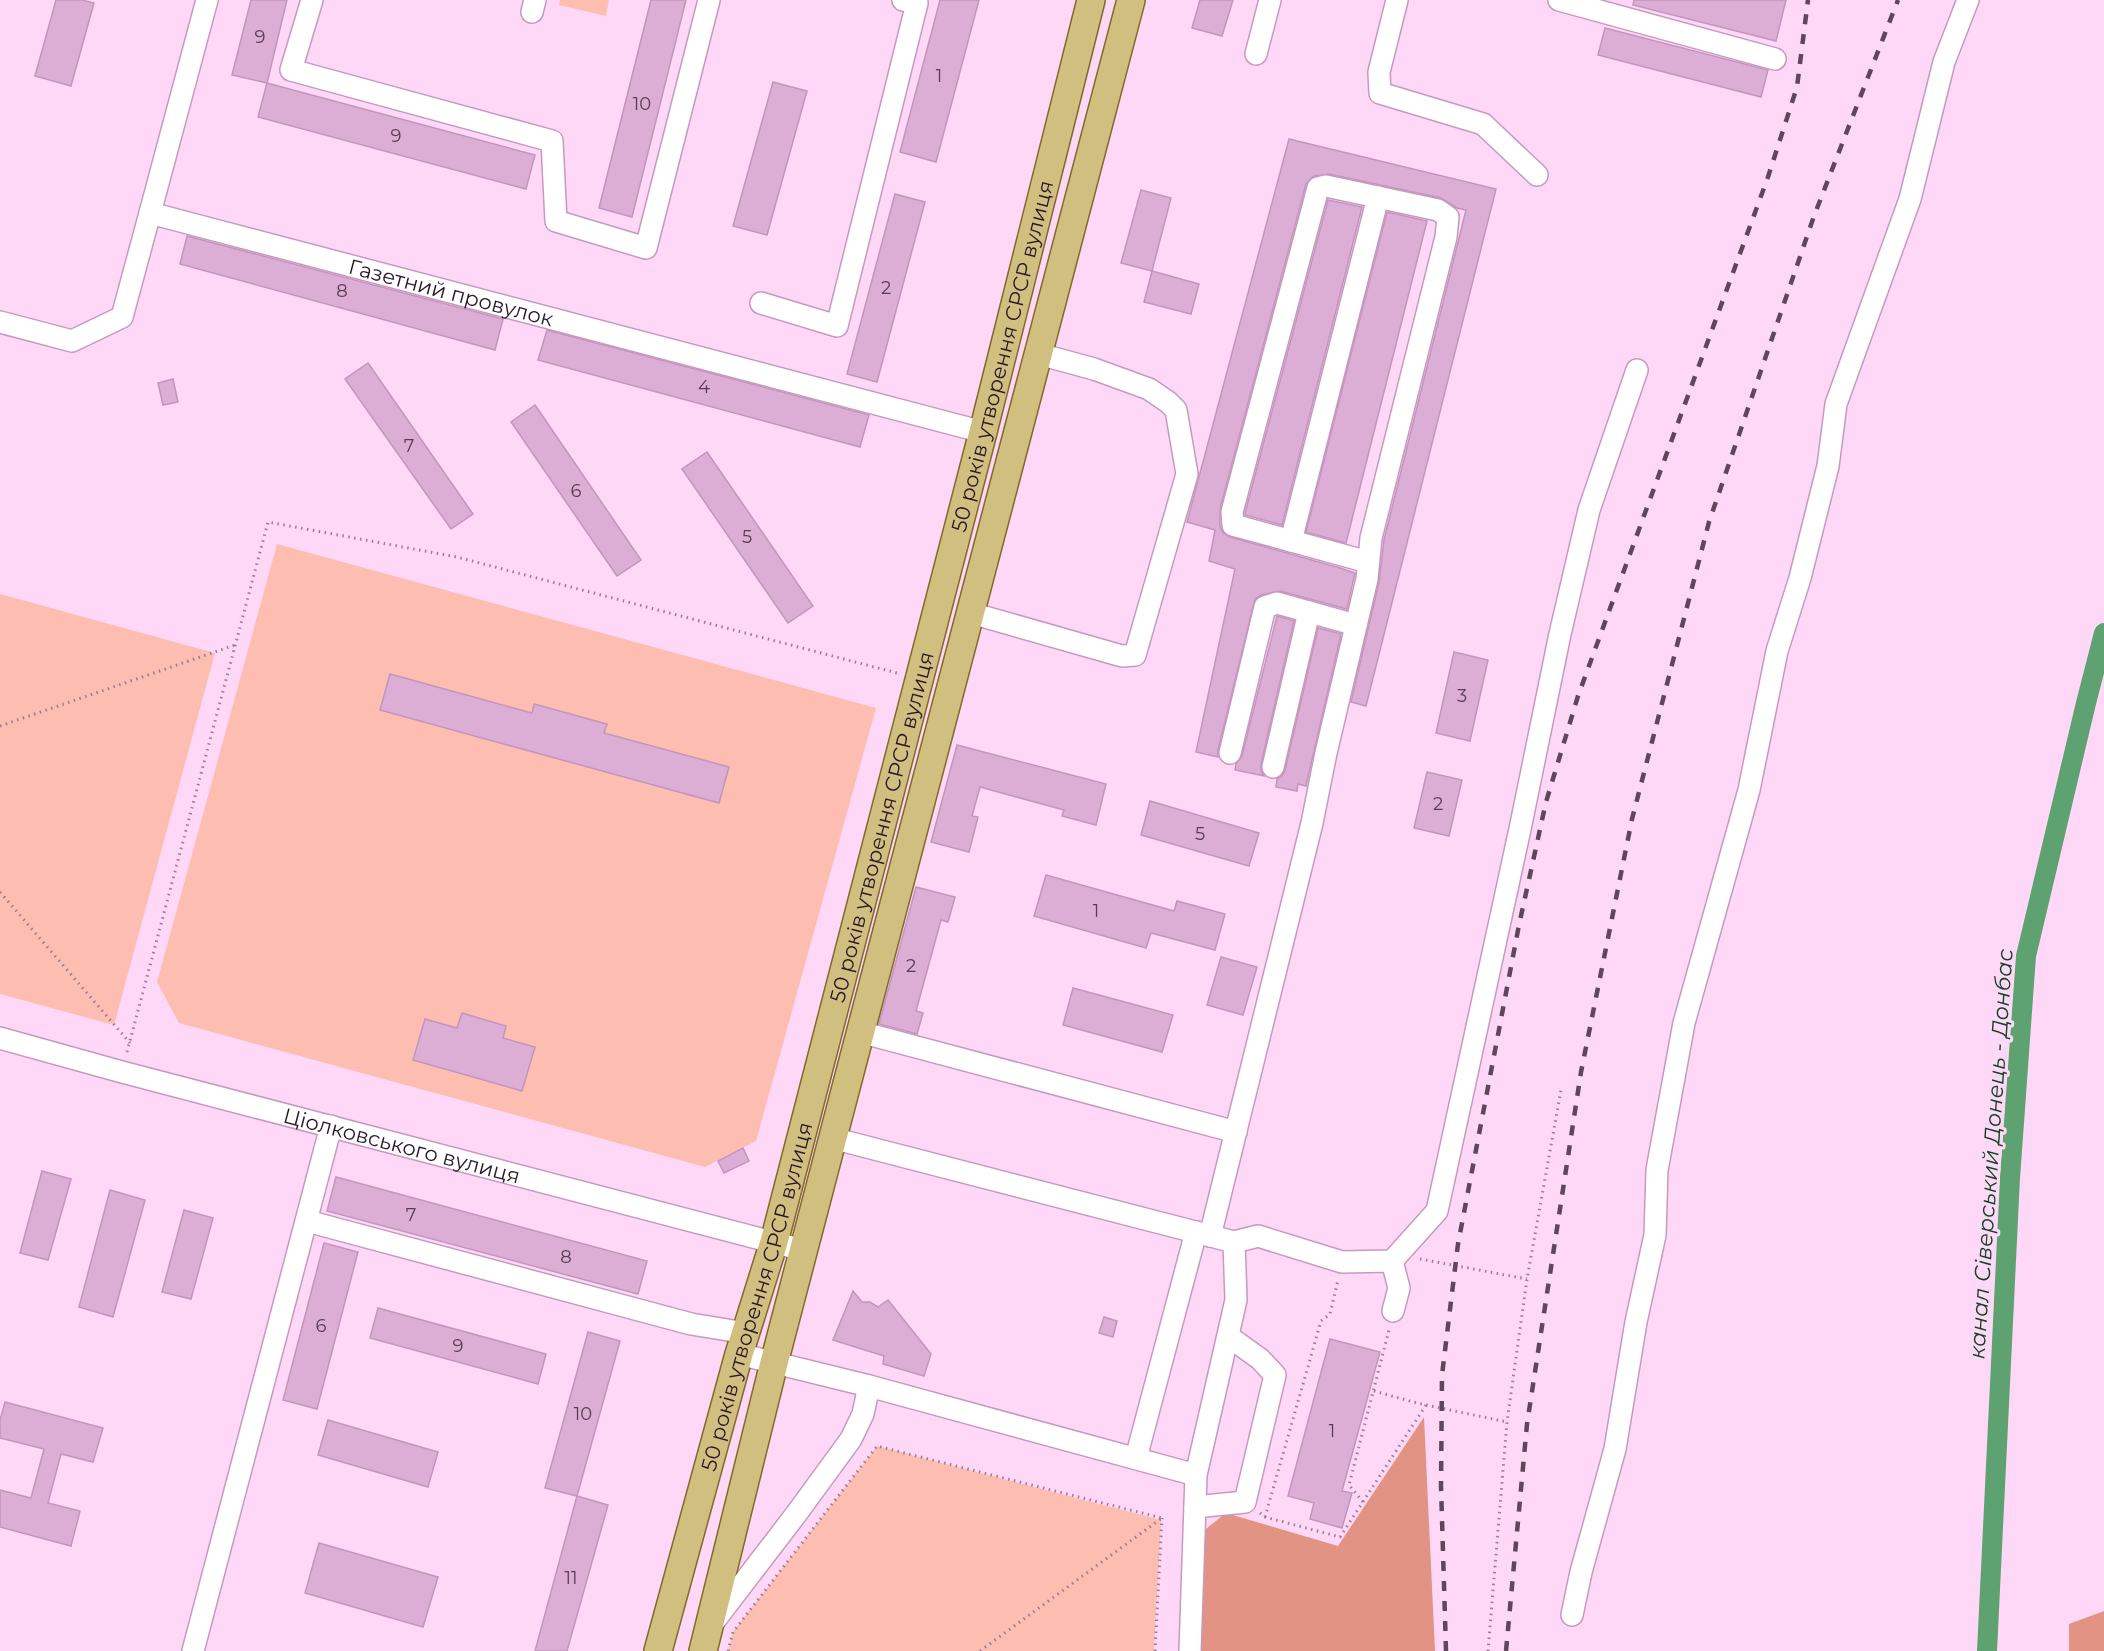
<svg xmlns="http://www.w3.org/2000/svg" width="2104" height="1651" viewBox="0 0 2104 1651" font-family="Montserrat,sans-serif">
	<rect width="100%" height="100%" fill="#ffd8f8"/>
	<!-- green -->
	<g fill="#fdbdb1">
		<polygon points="560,0 609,0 606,16 559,5"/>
		<polygon points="277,544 876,708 756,1141 705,1167 179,1023 157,982"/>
		<polygon points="0,594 215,653 114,1025 0,994"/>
		<polygon points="877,1446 1161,1520 1154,1651 728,1651 733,1632"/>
	</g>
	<!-- forest -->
	<g fill="#e39383">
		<polygon points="1424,1417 1435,1651 1197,1651 1202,1532 1226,1513 1338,1546"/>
		<polygon points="2104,1611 2104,1651 2069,1651 2069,1624"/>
	</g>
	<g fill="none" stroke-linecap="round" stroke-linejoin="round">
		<!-- canal -->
		<polyline stroke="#5ea271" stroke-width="20" points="1987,1651 2010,1178 2026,956 2086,703 2104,633"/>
	</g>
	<!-- building -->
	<g fill="#ddaed5" stroke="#c395bc" stroke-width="1.5">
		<polygon points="56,0 82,0 94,3 71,86 35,76"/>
		<polygon points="251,0 287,0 267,83 232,75"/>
		<polygon points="651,0 686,0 632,217 599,208"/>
		<polygon points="940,0 979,0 936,162 900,152"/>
		<polygon points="1200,0 1233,0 1222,36 1192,28"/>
		<polygon points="1634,0 1786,0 1776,41 1633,5"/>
		<polygon points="1605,28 1768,70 1761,97 1598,55"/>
		<polygon points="773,82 807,91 767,235 733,226"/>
		<polygon points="267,83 535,155 526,189 258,117"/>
		<polygon points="1289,139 1496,189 1366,706 1351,702 1379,582 1384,540 1466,210 1457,208 1441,198 1329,174 1314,176 1306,184 1220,509 1220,526 1223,533 1230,537 1340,568 1355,573 1354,577 1347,609 1280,591 1261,595 1255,599 1218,750 1218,757 1196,752 1235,569 1209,561 1215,530 1187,522"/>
		<polygon points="1141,190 1171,198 1152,271 1121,263"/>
		<polygon points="895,194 925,202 877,382 847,374"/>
		<polygon points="1328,200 1362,207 1282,525 1245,515 1245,513"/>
		<polygon points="1387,212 1427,221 1346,543 1306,532"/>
		<polygon points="187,236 503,319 495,350 180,264"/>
		<polygon points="1152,271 1199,284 1191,314 1144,302"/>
		<polygon points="547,330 869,415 860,447 538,360"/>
		<polygon points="368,363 473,514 451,529 345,379"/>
		<polygon points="173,379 178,402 163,405 158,383"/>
		<polygon points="535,405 641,560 617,576 511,422"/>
		<polygon points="707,452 813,606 788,623 682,469"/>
		<polygon points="1277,616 1294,621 1261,764 1261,771 1264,776 1235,770 1236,764 1242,756"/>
		<polygon points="1318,628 1341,634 1306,786 1298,784 1297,791 1276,787 1277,779 1282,776 1285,770"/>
		<polygon points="1454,652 1488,660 1470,741 1436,733"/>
		<polygon points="390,674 532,713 534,704 607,724 604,733 729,767 719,803 380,710"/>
		<polygon points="957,745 1106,784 1096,825 1062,816 1064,810 980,787 972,816 978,817 969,852 931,842"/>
		<polygon points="1427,772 1462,780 1449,836 1414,828"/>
		<polygon points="1150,801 1259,833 1249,866 1141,835"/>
		<polygon points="1046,875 1174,911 1177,901 1225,914 1215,950 1151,933 1146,948 1034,916"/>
		<polygon points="916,887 955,897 948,922 941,920 916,1011 923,1013 917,1034 879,1024"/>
		<polygon points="1221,957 1257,967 1243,1015 1207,1005"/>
		<polygon points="1073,988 1173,1015 1162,1052 1063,1025"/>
		<polygon points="462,1013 506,1026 503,1038 535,1047 522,1091 413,1060 425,1019 457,1028"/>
		<polygon points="743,1148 749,1161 724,1173 718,1161"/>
		<polygon points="42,1171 71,1179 48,1260 20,1253"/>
		<polygon points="336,1177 647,1261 638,1294 327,1211"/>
		<polygon points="110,1190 145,1200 113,1317 79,1307"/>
		<polygon points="184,1210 213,1218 191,1299 162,1292"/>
		<polygon points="324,1243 358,1252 317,1409 283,1400"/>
		<polygon points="853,1291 862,1302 870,1302 878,1307 888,1300 931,1354 924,1376 883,1364 884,1356 833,1340"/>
		<polygon points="378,1308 546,1354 538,1384 370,1338"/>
		<polygon points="1104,1317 1117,1321 1113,1337 1099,1333"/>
		<polygon points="588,1332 620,1341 577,1496 545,1488"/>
		<polygon points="1330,1339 1380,1352 1342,1491 1352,1493 1342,1528 1310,1519 1314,1503 1288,1496"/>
		<polygon points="5,1402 103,1428 93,1462 61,1454 48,1503 80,1511 71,1546 0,1527 0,1490 31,1498 44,1449 0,1438 0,1420"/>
		<polygon points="328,1420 438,1452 428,1487 318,1455"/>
		<polygon points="577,1496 608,1505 567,1651 535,1651"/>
		<polygon points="319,1543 438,1577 423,1627 305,1593"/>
	</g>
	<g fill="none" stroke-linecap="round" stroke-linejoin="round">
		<defs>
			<g id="minor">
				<polyline points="312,0 291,70 552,141 556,221 646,248 709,0"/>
				<polyline points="1397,0 1379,72 1380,93 1483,124 1537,175"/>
				<polyline points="1559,0 1775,59"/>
				<polyline points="532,12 535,0"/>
				<polyline points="1256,54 1270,0"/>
				<polyline points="150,213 207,0"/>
				<polyline points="761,303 837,326 917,3 903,0"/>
				<path id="s1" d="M0 322 72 341 122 317 150 213 983 432"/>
				<polyline points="1291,541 1378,197"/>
				<polyline points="971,613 1122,656 1135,655 1187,474 1176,410 1168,402 1149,389 1094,369 1039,354"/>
				<polyline points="1230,753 1265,607 1277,603 1356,625"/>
				<polyline points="1273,767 1309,612"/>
				<polyline points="860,1032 1236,1132"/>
				<path id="s2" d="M0 1038 122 1072 803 1250"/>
				<polyline points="832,1138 1234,1242 1236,1300 1196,1475 1190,1651"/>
				<polyline points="307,1221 691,1324 746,1333"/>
				<polyline points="1210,1236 1312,823 1326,753 1367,579 1371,538 1446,237 1448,217 1438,210 1326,186 1318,188 1232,512 1233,525 1368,562"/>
				<polyline points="1234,1242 1258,1236 1342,1262 1392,1261 1399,1288 1393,1311"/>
				<polyline points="1392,1261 1437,1211 1520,829 1560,634 1589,510 1637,370"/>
				<polyline points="739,1354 869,1386 1196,1475"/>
				<polyline points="1136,1458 1196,1232"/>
				<polyline points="1195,1507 1245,1502 1275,1375 1260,1359 1228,1336"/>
				<polyline points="1572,1615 1581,1572 1615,1449 1636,1322 1655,1235 1657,1170 1684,1023 1749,790 1777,651 1800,578 1828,466 1836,404 1910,199 1944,62 1968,0"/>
				<polyline points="712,1624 797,1513 851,1439 863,1414 869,1386"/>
				<polyline points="193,1651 331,1126"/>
			</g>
			<g id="major">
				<path id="s3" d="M658 1651 739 1354 774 1242 983 432 1091 0"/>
				<polyline points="703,1651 774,1363 838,1118 1131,0"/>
			</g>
		</defs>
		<!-- minor casing -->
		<use href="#minor" stroke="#c799c0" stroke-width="24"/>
		<!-- major casing -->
		<use href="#major" stroke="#83692a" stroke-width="30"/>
		<!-- path -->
		<g stroke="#9a7d95" stroke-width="3" stroke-dasharray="1.5 4.5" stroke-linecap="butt">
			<polyline points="0,726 235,645"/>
			<polyline points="0,892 130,1043"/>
			<polyline points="127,1052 268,522 457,557 897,673"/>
			<polyline points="1420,1259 1527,1279"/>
			<polyline points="1374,1391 1417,1403 1507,1422"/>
			<polyline points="1363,1502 1349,1485 1389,1330"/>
			<polyline points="1260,1513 1265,1517 1340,1537 1426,1405"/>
			<polyline points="1265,1517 1321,1321 1330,1314 1338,1280"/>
			<polyline points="728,1651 733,1632 877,1446 1162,1518"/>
			<polyline points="980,1651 1162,1518"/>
			<polyline points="1155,1651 1162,1518"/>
			<polyline points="1488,1651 1507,1422 1527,1279 1561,1090"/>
		</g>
		<!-- minor -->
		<use href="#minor" stroke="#fff" stroke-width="21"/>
		<!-- major -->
		<use href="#major" stroke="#d1bf80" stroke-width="27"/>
		<!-- rail -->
		<g stroke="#5e475b" stroke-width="4.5" stroke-dasharray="10 10" stroke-linecap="butt">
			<polyline points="1446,1651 1441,1486 1442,1375 1458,1244 1519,925 1546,802 1578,696 1768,177 1797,87 1808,0"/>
			<polyline points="1506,1651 1527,1424 1581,1072 1632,819 1709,522 1814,216 1898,0"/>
		</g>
	</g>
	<g text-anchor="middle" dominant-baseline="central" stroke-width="6" stroke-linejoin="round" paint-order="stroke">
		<!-- number labels -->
		<g font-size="18" fill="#563e52">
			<text x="260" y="37">9</text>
			<text x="939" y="76">1</text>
			<text x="642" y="104">10</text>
			<text x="396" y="136">9</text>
			<text x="886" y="288">2</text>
			<text x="342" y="291">8</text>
			<text x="704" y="387">4</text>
			<text x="409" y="446">7</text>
			<text x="576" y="491">6</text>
			<text x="747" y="537">5</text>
			<text x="1462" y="696">3</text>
			<text x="1438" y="804">2</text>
			<text x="1200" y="834">5</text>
			<text x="1096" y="911">1</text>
			<text x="911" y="966">2</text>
			<text x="411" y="1215">7</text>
			<text x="566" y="1257">8</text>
			<text x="321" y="1326">6</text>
			<text x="458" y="1346">9</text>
			<text x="583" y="1414">10</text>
			<text x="1332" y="1431">1</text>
			<text x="571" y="1578">11</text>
		</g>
		<!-- street labels -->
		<g font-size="21" fill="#291827" stroke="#ffd8f8">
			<text stroke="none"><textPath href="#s1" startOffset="549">Газетний провулок</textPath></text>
			<text stroke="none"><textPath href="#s3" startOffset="1340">50 років утворення СРСР вулиця</textPath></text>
			<text stroke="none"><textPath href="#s3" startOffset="854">50 років утворення СРСР вулиця</textPath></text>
			<text stroke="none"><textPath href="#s2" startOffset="416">Ціолковського вулиця</textPath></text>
			<text stroke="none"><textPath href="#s3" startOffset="368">50 років утворення СРСР вулиця</textPath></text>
		</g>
		<!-- water labels -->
		<g font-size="22" font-style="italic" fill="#104423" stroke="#ffd8f8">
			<text transform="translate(1991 1154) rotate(-86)">канал Сіверський Донець - Донбас</text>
		</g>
	</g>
</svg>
